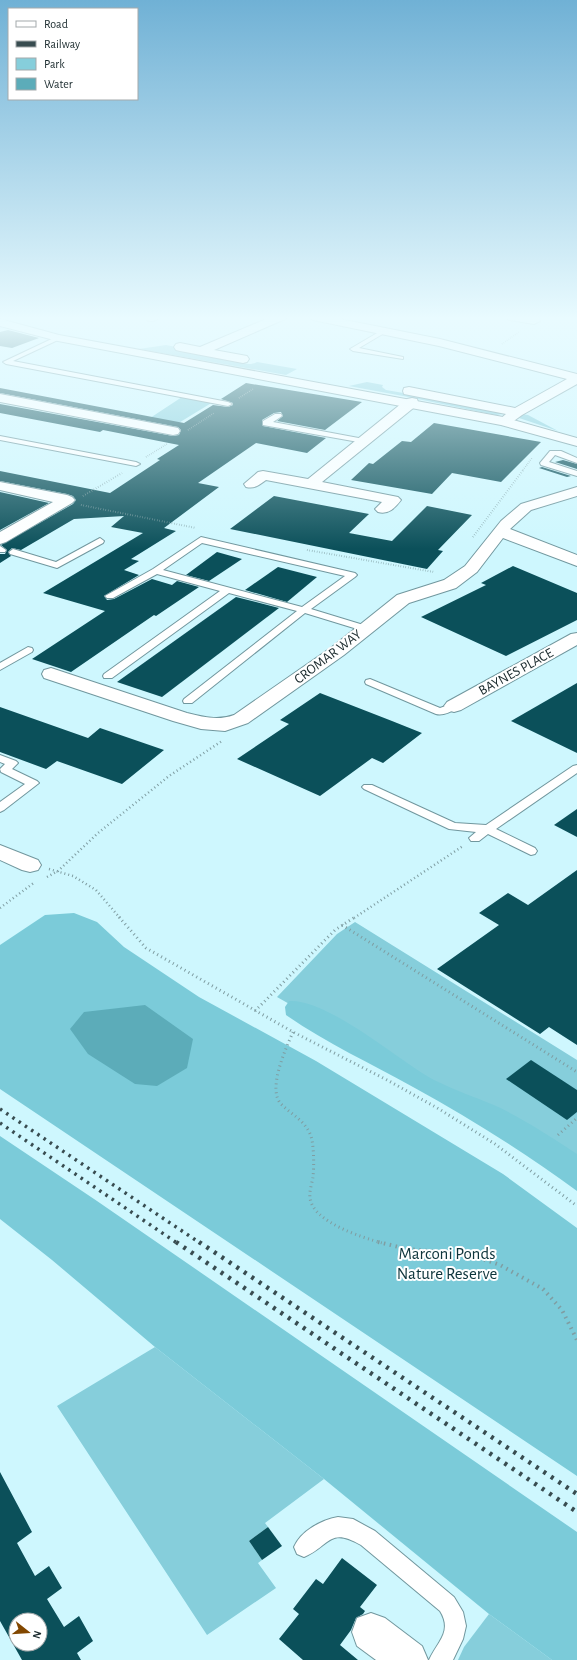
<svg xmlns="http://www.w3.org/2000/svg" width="577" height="1660" viewBox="0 0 577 1660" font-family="'Alegreya Sans',sans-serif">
	<rect width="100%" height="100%" fill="#cef7fe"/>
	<!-- green -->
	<g fill="#86cedb">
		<path d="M166 345 176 347 174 348 239 360C244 365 252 365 257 362L297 369 286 375 139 349Z"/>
		<polygon points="367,382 383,385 382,387 386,390 497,409 504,414 496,415 486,413 403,396 349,386"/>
		<path d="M182 397 213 402 172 427 168 426 169 423C160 422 152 423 144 422Z"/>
		<polygon points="522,414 528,415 558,431 519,418"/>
		<polygon points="355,922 577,1060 577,1173 413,1074 277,997 337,934"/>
		<polygon points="155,1347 324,1479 265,1523 268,1527 249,1541 262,1560 258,1563 276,1588 207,1635 57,1406"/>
		<polygon points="489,1614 552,1660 458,1660 464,1647"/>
	</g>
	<!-- forest -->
	<g fill="#7bcbd9">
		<polygon points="74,913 97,922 124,947 199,997 316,1061 503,1174 577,1228 577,1476 0,1089 0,945 45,915"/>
		<path d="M289 1001C329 999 397 1060 434 1080 454 1090 475 1097 496 1106 524 1119 551 1137 577 1154V1191C525 1153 470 1118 413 1087 370 1063 326 1043 286 1015L285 1007Z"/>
		<polygon points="0,1136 97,1201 577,1532 577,1660 552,1660 489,1614 324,1479 155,1347 52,1260 0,1219"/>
	</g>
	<!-- water -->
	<polygon fill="#5cacb9" points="145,1005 193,1039 187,1068 157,1086 135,1084 88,1054 70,1029 84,1012"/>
	<!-- building -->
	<g fill="#0b505a" fill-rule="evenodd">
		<polygon points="8,330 39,338 12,348 0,346 0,332"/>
		<polygon points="246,383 362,402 325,430 277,421 283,416 281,412 274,413 262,420 263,426 326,438 307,453 256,443 198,483 219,487 164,528 176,531 131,559 139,561 124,570 139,575 104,596 107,600 114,599 152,579 172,585 177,581 199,587 156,616 154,615 71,672 32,659 105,611 43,593 143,533 111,527 124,516 74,519 21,550 12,548 8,552 11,556 0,563 0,554 5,554 7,550 1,545 73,504 76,500 73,496 67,494 0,481 0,471 110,493 160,460 157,459 179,445 103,430 100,432 0,413 0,404 173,436 179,435 181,430 178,427 0,393 0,388 184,423 213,405 228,407 233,405 233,403 221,399"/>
		<polygon points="434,423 541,442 501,482 452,473 432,494 351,480 369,463 373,464 402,441 411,442"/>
		<polygon points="563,460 577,464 577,469 555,462"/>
		<polygon points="542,467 571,476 567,477 539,468"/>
		<polygon points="0,492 49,503 0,530"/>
		<polygon points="274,496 369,514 349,533 392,541 427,506 472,515 438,550 443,551 427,569 230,529"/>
		<polygon points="217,552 242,559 209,581 186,575"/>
		<polygon points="513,566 577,593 577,620 506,656 421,617 486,585 481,583"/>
		<polygon points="278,567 317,577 287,602 245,590"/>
		<polygon points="236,597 279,608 162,697 117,682"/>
		<polygon points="577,683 577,753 511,721"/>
		<polygon points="320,693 392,721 422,733 383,763 372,758 320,796 237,759 289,724 280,720"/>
		<polygon points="0,707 88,738 100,728 164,750 122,784 57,761 46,769 0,752"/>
		<polygon points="577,809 577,837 554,825"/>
		<polygon points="577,870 577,1045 549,1027 540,1034 437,969 499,925 479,913 508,893 528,905"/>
		<polygon points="531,1060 577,1090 577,1112 567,1120 506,1079"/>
		<path d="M0 1472 32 1532 17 1543 35 1576 49 1566 62 1588 47 1599 64 1627 79 1616 93 1641 77 1653 81 1660H22L0 1621ZM16 1620H40V1644H16Z"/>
		<polygon points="268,1527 282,1546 262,1560 249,1541"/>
		<polygon points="342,1558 377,1585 360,1607 365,1611 363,1614 356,1618 351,1630 340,1645 358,1660 303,1660 279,1639 299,1614 293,1609 316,1579 323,1584"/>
	</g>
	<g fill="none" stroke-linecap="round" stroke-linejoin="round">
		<defs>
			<g id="lane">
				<polygon points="384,329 386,330 386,332 359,348 403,357 403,359 353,351 350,349"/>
				<polygon points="58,336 60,337 60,339 13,361 228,402 232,404 228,406 6,364 3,362"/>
				<polygon points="275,414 281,414 282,416 273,422 364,439 368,441 364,443 263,425 263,421"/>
				<polygon points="0,436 136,462 140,464 136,466 0,440"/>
				<polygon points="550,451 561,451 577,458 577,463 555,455 549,462 577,471 577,476 541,465 540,463"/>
				<path d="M201 537 355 573 357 575 355 577 311 609 370 627 372 629 367 632 305 613 192 703H184L183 701 184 699 297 611 229 593 112 678H104L103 676 104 674 220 591 157 574 113 598H107L105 596 153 569ZM202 543 345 576 302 607 163 570Z"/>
				<polygon points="100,538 104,541 103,543 57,568 10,554 9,552 13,549 56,562"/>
				<polygon points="0,546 6,550 5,552 0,552"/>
				<polygon points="28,647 32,648 33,650 32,652 0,670 0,663"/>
				<path d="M370 679 440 708 454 703 459 706C454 711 443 716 436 714L366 684 365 682 366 680Z"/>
				<polygon points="0,755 16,761 18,763 12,769 37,781 39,783 4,810 0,812 0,802 25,784 1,772 0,769 5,764 0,762"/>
				<polygon points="577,765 577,773 496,829 535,848 537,851 535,854 531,855 488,834 479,841 471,841 469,838 476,832 449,829 364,789 362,787 364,785 372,785 455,823 486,825 573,766"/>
				<path d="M338 1517 353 1519 375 1531 454 1597 463 1612 466 1626 463 1639 453 1660H429C437 1642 453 1632 440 1611L361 1545C329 1526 330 1546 304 1557L297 1554 294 1547C301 1531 321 1520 338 1517Z"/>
			</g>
			<g id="street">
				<path d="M146 317H159C156 321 152 322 147 320Z"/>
				<polygon points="271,317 287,317 285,319 214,350 247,356 249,359 247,362 243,363 180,351 176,350 174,347 176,344 180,343 200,347"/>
				<polygon points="307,317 330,317 440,339 577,374 577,384 522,415 511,423 501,423 499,420 506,414 409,395 404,394 403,391 404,388 409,387 515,408 567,379 439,346 313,320"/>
				<polygon points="504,317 531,317 538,319 540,321 534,324 510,320"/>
				<polygon points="0,394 173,427 178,428 180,431 178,434 173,435 0,402"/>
				<path d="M412 398 417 399 418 402 417 405 322 482 398 497 401 500C395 508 388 515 378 512L375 509 382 502 266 480C259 485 255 489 246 487L244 484 258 472 263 471 308 479 407 399Z"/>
				<polygon points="0,482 67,495 72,497 75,500 72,503 6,542 0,544 0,532 53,502 0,490"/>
				<path d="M577 487V496L531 510 510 529 577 555V566L503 538 477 572 456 588 409 603 344 655 248 723 225 731 201 729 173 721 44 678 42 674 44 670 51 668 187 713C203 717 218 721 234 715L332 647 397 595 444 580 465 566 501 521 521 504Z"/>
				<polygon points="577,633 577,645 461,710 454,712 447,710 444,706 447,702 571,634"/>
				<polygon points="0,845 38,860 41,865 38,870 30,872 22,870 0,860"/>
				<polygon points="371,1613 385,1618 422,1646 428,1660 376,1660 357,1646 352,1632 357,1618"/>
			</g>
			<polygon id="primary" points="0,319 59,335 503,417 577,438 577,446 501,425 58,341 0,326"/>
		</defs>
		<!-- lane casing -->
		<use href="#lane" stroke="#71979e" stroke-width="2"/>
		<!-- street casing -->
		<use href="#street" stroke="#71979e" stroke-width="2"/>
		<!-- primary casing -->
		<use href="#primary" stroke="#71979e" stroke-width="2"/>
		<!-- path-far4 -->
		<g stroke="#7f9da2" stroke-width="1.5" stroke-dasharray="0.5 1.5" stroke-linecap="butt">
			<polyline points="127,317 137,318"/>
			<polyline points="502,344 519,332"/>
			<polyline points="239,398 253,389"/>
			<polyline points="188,430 214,413"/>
			<polyline points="146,457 167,444"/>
			<polyline points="523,470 532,458"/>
		</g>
		<!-- path-far3 -->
		<g stroke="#7f9da2" stroke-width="2" stroke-dasharray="0.5 2" stroke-linecap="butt">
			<polyline points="83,496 122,473"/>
			<polyline points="81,505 196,528"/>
			<polyline points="473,537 524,469"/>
			<polyline points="307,550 434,572"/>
		</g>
		<!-- path-far2 -->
		<g stroke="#7f9da2" stroke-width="2.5" stroke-dasharray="1 3" stroke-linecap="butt">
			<polyline points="49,869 73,876 96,890 120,918"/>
			<polyline points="47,877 58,871 98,833 169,776 222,741"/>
			<polyline points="0,908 35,882"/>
			<polyline points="354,918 463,846"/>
		</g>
		<!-- path-far1 -->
		<g stroke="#7f9da2" stroke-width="3" stroke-dasharray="1 3.5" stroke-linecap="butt">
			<polyline points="119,917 146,948 293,1032 389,1081 439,1109 495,1144 577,1206"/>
			<polyline points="342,925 577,1072"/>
			<polyline points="255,1011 335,930 355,917"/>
			<path d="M293 1032C286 1048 267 1089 281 1104 293 1116 308 1122 312 1140 314 1152 314 1166 313 1177 312 1183 309 1192 310 1198 313 1222 361 1237 382 1243"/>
			<polyline points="558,1135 577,1118"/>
		</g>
		<!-- path -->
		<polyline stroke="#7f9da2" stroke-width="4" stroke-dasharray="1.5 4.5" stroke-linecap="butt" points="378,1242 407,1249 471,1255 500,1265 543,1289 562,1310 577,1340"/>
		<!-- lane -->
		<use href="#lane" fill="#fff" fill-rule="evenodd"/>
		<!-- street -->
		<use href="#street" fill="#fff" fill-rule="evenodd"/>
		<!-- primary -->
		<use href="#primary" fill="#fff" fill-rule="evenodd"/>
		<!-- rail-far1 -->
		<g stroke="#384c50" stroke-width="3.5" stroke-dasharray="2.5 5" stroke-linecap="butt">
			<polyline points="0,1109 200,1243"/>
			<polyline points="0,1123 177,1243"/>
		</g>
		<!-- rail -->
		<g stroke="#384c50" stroke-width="4.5" stroke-dasharray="3 6" stroke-linecap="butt">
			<polyline points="176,1242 577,1512"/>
			<polyline points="199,1242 577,1494"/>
		</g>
	</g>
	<!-- sky -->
	<linearGradient id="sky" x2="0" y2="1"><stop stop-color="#70b1d5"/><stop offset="0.58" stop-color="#e9fbff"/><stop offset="1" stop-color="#e9fbff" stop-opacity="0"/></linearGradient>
	<rect width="577" height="549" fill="url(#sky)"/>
	<g text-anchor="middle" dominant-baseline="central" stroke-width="4" stroke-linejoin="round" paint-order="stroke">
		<!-- street labels -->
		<g font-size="14" fill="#19292c" stroke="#fff">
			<text transform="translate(328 657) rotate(-37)">CROMAR WAY</text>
			<text transform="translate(516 672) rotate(-29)">BAYNES PLACE</text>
		</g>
		<!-- near-park labels -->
		<g font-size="17" fill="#0e353c" stroke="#fff">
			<text x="447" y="1253">Marconi Ponds<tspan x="447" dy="20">Nature Reserve</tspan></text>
		</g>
	</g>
	<!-- legend -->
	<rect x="8" y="8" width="130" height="92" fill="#ffffff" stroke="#a3a9ab"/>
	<rect x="16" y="21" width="20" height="6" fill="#ffffff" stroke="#a3a9ab"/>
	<text x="44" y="28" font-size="12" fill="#19292c">Road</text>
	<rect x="16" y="41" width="20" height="6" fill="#384c50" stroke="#a3a9ab"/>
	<text x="44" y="48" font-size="12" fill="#19292c">Railway</text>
	<rect x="16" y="58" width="20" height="12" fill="#86cedb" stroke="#a3a9ab"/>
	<text x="44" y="68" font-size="12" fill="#19292c">Park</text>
	<rect x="16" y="78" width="20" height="12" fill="#5cacb9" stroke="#a3a9ab"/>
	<text x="44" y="88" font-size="12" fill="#19292c">Water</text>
	<!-- north arrow -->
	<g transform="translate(28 1632) rotate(107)"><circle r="19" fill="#ffffff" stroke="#a3a9ab"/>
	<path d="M0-3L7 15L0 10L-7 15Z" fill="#824700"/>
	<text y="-6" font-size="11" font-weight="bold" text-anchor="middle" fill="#19292c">N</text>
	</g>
</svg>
